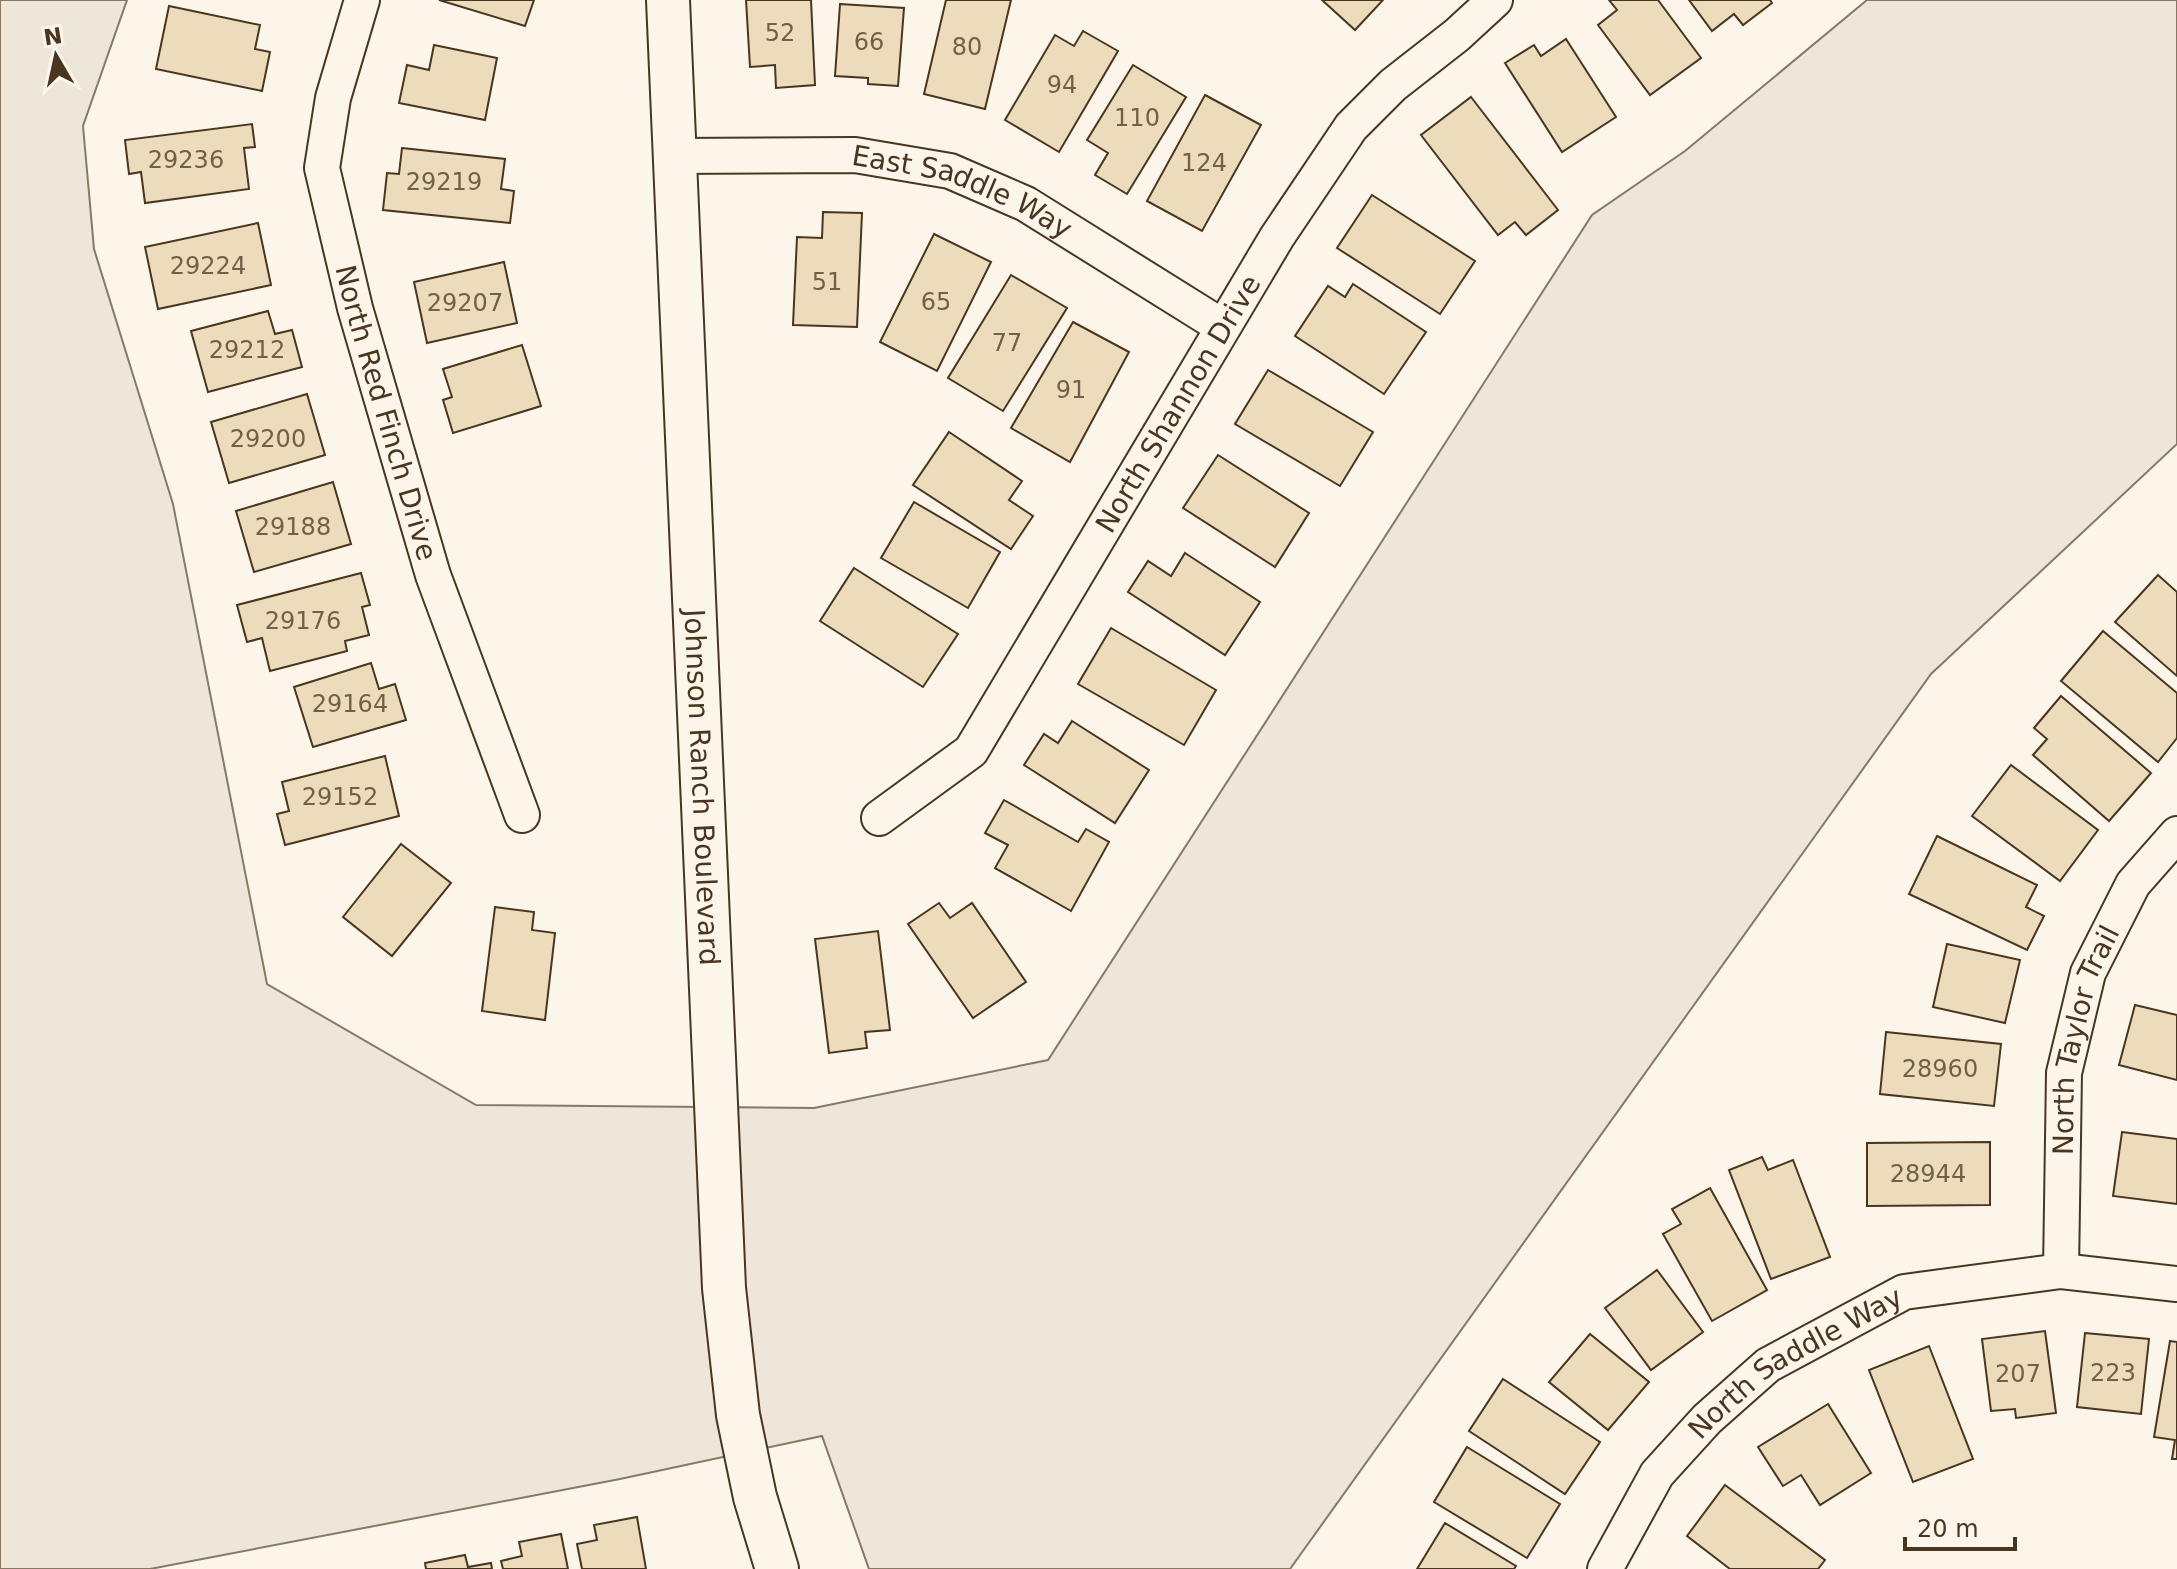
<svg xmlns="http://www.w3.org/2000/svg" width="2177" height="1569" viewBox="0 0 2177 1569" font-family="'DejaVu Sans',sans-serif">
	<rect width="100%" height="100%" fill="#fbf6e9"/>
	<!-- green -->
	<polygon fill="#ede6d9" stroke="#887966" stroke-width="2" points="0,0 127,0 83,126 94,249 173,504 267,984 476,1105 814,1108 1048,1060 1592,215 1685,151 1867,0 2177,0 2177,444 1931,674 1290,1569 869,1569 822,1436 620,1479 150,1569 0,1569"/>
	<!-- building -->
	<g fill="#ecdcbc" stroke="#4a3520" stroke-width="2">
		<polygon points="439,0 534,0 525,26"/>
		<polygon points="746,0 811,0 815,85 776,88 775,65 750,67"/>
		<polygon points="946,0 1011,0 985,109 924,94"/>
		<polygon points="1322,0 1383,0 1355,30"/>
		<polygon points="1609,0 1658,0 1701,58 1650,95 1598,25 1617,10"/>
		<polygon points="1689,0 1770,0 1772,3 1743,25 1734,14 1712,31"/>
		<polygon points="840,4 904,8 898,86 868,84 868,78 835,76"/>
		<polygon points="169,6 260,25 255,49 270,52 262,91 156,69"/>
		<polygon points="1083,31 1118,51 1059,152 1005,120 1055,35 1074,46"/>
		<polygon points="1566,39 1616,117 1562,152 1505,63 1534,45 1541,56"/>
		<polygon points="434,45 497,58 485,120 399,103 407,65 429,70"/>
		<polygon points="1133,65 1186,97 1127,194 1095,175 1108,153 1087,140"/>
		<polygon points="1205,95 1261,125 1202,231 1147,201"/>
		<polygon points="1471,97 1558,210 1526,235 1515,222 1498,235 1421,135"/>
		<polygon points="252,124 255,147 244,148 249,189 145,203 141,172 129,174 125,140"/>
		<polygon points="402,148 505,159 501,189 514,191 510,223 383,210 387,173 399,174"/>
		<polygon points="1372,195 1475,261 1440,314 1337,248"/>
		<polygon points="823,212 862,213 857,327 793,325 797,237 822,238"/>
		<polygon points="258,223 271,285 158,309 145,247"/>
		<polygon points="934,234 991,262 937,371 880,342"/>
		<polygon points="504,262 517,323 427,343 414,282"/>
		<polygon points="1011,275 1067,308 1003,411 948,378"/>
		<polygon points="1353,284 1426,332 1384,394 1295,336 1328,286 1345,297"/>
		<polygon points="268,311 275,334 292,330 302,367 208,392 191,331"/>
		<polygon points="1073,322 1129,352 1070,462 1011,428"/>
		<polygon points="522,345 541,406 453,433 443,400 452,397 443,369"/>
		<polygon points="1268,370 1373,432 1340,486 1235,424"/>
		<polygon points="307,394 325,455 229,483 211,422"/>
		<polygon points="949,432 1022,481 1009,500 1033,516 1011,549 913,485"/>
		<polygon points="1218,455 1309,513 1275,567 1183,508"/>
		<polygon points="333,482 351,544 254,572 236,511"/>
		<polygon points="914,502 1000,552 968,608 881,558"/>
		<polygon points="1185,553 1260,602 1225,655 1128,592 1148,561 1171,576"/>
		<polygon points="854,568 958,634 923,687 820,621"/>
		<polygon points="361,573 370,605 362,607 369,635 345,641 347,651 270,671 262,638 247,642 237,605"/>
		<polygon points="2158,575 2177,592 2177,676 2115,622"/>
		<polygon points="1111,628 1216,690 1184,745 1078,684"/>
		<polygon points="2103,631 2177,693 2177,738 2158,762 2061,681"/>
		<polygon points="371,663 379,689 395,684 406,720 313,747 294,687"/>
		<polygon points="2061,696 2151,773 2109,821 2033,755 2047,739 2034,728"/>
		<polygon points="1072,721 1149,770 1115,823 1024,765 1044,734 1058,743"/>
		<polygon points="385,756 399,816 285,845 277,814 289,811 282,782"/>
		<polygon points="2011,765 2098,830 2060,881 1972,816"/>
		<polygon points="1004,800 1078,842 1086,829 1109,842 1071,911 995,868 1008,845 985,833"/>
		<polygon points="1937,836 2037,885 2026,907 2044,916 2027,950 1909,894"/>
		<polygon points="401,844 451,883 392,956 343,917"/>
		<polygon points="939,903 950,918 972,903 1026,982 973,1018 908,924"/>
		<polygon points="495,907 534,912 532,930 555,933 545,1020 482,1011"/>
		<polygon points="878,931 890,1030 865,1032 867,1048 829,1053 815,939"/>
		<polygon points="1947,944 2020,960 2005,1023 1933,1007"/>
		<polygon points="2135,1005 2177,1015 2177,1080 2119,1065"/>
		<polygon points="1886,1032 2001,1044 1994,1106 1880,1094"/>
		<polygon points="2122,1132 2177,1139 2177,1204 2113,1196"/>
		<polygon points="1990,1142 1990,1205 1867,1206 1867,1143"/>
		<polygon points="1762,1157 1768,1170 1793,1160 1830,1257 1771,1279 1729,1170"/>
		<polygon points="1710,1188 1767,1290 1712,1321 1663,1234 1681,1224 1672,1209"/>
		<polygon points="1657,1270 1703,1332 1651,1370 1605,1308"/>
		<polygon points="2045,1331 2056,1413 2016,1418 2015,1409 1991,1411 1982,1339"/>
		<polygon points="2085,1333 2149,1339 2141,1414 2077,1407"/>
		<polygon points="1590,1334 1649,1382 1608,1430 1549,1382"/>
		<polygon points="2170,1341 2177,1342 2177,1459 2172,1459 2175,1440 2154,1437"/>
		<polygon points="1929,1346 1973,1459 1913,1482 1869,1370"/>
		<polygon points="1503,1379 1600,1442 1565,1494 1469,1431"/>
		<polygon points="1828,1404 1871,1473 1820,1505 1801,1475 1783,1486 1758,1447"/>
		<polygon points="1467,1447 1560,1504 1527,1558 1434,1502"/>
		<polygon points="1725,1485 1825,1560 1818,1569 1730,1569 1687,1536"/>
		<polygon points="637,1517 646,1569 582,1569 577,1544 597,1540 594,1525"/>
		<polygon points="1445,1523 1516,1566 1514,1569 1417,1569"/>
		<polygon points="561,1534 568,1569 503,1569 501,1561 522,1556 519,1542"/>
		<polygon points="465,1555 468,1567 491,1563 492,1569 426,1569 425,1563"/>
	</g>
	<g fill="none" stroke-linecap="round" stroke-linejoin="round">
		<defs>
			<g id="minor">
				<path id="s1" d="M362 0 333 98 322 168 355 308 433 575 522 815"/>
				<path id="s2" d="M673 156 855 155 950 171 1026 204 1223 327"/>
				<path id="s3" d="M879 818 971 751 1277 237 1351 127 1393 85 1457 35 1495 0"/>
				<path id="s4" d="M2061 1271 2064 1073 2088 973 2133 884 2177 834"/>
				<path id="s5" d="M1605 1569 1657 1474 1707 1419 1768 1365 1904 1292 2061 1271 2177 1284"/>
			</g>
			<g id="tertiary">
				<path id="s6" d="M668 0 724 1288 738 1415 755 1497 777 1569"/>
			</g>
		</defs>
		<!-- minor casing -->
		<use href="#minor" stroke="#4a3520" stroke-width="38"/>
		<!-- tertiary casing -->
		<use href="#tertiary" stroke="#4a3520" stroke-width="46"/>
		<!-- minor -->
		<use href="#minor" stroke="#fbf6e9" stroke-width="34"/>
		<!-- tertiary -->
		<use href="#tertiary" stroke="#fbf6e9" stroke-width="42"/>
	</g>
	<g text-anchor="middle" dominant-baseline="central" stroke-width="6" stroke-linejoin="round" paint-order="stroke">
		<!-- number labels -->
		<g font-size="24" fill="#725f47">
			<text x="780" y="33">52</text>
			<text x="869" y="42">66</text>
			<text x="967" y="47">80</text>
			<text x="1062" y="85">94</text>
			<text x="1137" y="118">110</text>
			<text x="186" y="160">29236</text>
			<text x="1204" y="163">124</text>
			<text x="444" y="182">29219</text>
			<text x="208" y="266">29224</text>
			<text x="827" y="282">51</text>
			<text x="936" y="302">65</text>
			<text x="465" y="303">29207</text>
			<text x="1007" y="343">77</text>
			<text x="247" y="350">29212</text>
			<text x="1071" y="390">91</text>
			<text x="268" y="439">29200</text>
			<text x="293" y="527">29188</text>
			<text x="303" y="621">29176</text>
			<text x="350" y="704">29164</text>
			<text x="340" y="797">29152</text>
			<text x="1940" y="1069">28960</text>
			<text x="1928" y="1174">28944</text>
			<text x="2113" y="1373">223</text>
			<text x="2018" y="1374">207</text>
		</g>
		<!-- street labels -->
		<g font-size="28" fill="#4a3520" stroke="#fbf6e9">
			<text stroke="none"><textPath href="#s2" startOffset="296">East Saddle Way</textPath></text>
			<text stroke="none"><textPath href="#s3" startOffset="518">North Shannon Drive</textPath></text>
			<text stroke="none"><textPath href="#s1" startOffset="426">North Red Finch Drive</textPath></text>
			<text stroke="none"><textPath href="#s6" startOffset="788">Johnson Ranch Boulevard</textPath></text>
			<text stroke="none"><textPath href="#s4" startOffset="234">North Taylor Trail</textPath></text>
			<text stroke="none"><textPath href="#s5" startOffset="288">North Saddle Way</textPath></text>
		</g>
	</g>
	<!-- north arrow -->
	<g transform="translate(56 56) rotate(351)" stroke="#fbf6e9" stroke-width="6" paint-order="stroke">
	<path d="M0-6L14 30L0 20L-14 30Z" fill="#4a3520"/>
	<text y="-12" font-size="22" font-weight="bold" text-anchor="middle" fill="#4a3520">N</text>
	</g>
	<!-- scale -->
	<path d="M1905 1537v12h110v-12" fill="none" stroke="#4a3520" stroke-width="4"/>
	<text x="1917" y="1537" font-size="24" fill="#4a3520" stroke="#fbf6e9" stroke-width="6" paint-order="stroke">20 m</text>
</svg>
